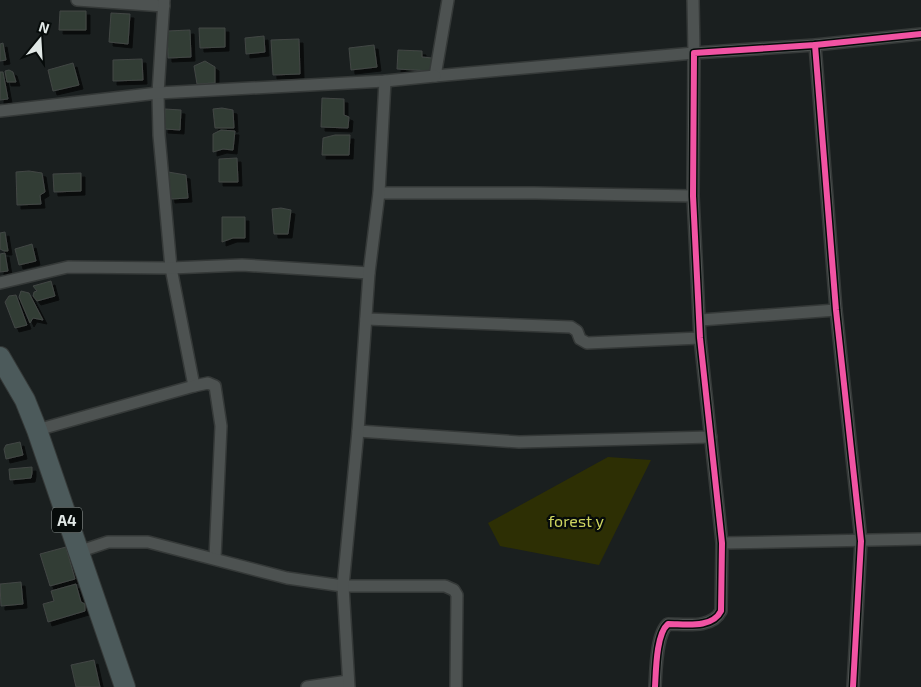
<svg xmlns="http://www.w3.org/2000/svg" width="921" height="687" viewBox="0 0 921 687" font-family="'Exo 2',sans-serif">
	<defs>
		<filter id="shadow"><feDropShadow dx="4" dy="4" stdDeviation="0" flood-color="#0009"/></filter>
	</defs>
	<rect width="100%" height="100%" fill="#1a1f1f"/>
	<!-- green -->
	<polygon fill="#2d2f04" points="608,457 651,460 599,565 500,546 488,523"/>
	<!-- building -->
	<g fill="#323e36" stroke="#424644" filter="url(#shadow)">
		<polygon points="60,11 86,11 86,30 59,30"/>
		<polygon points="111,13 130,14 128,44 109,42"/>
		<polygon points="199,28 225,28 225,47 200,48"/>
		<polygon points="190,30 191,57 168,58 167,31"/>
		<polygon points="264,36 265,52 246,54 245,38"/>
		<polygon points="299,39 300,74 273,75 271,40"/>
		<polygon points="3,43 6,60 0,61 0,44"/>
		<polygon points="374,45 377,67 351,70 349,48"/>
		<polygon points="398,50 422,51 422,57 432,58 431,71 397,69"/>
		<polygon points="142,59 143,80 113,81 113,60"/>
		<polygon points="205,61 215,67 215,83 197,84 194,66"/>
		<polygon points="73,63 79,85 53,91 48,70"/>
		<polygon points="9,70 13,72 16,82 7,82 5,71"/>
		<polygon points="0,72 3,72 8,99 0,100"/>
		<polygon points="322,98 344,99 344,115 349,117 348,128 321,127"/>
		<polygon points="222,108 233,110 234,128 215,128 213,109"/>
		<polygon points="165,109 181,110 180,130 164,129"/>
		<polygon points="221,130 235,131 233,150 223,149 213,152 213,134"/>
		<polygon points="335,135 350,135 349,155 322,155 323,138"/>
		<polygon points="237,158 238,182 219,182 219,159"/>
		<polygon points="29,171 42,173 45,192 40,195 41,204 17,205 16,172"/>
		<polygon points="168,172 186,175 188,198 171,199"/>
		<polygon points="81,173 81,191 54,192 53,174"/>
		<polygon points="281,208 291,210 288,234 274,234 272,209"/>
		<polygon points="222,217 245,217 245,238 233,238 222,242"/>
		<polygon points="5,232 8,251 4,251 0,249 0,233"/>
		<polygon points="32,244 36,261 19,265 15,249"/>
		<polygon points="5,253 8,271 0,272 0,254"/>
		<polygon points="51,281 55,296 37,301 33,296 34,292 37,291 33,286"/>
		<polygon points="21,291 29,293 43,320 33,318 30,323 19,297"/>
		<polygon points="16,295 27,325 15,328 5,302 9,296"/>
		<polygon points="20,442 23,455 6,459 4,449 6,445"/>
		<polygon points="32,467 32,473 31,478 10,480 9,469"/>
		<polygon points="66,547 75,579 50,586 40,554"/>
		<polygon points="21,582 23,604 1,606 0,584"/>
		<polygon points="76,584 81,602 85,604 85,611 48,622 43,604 54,601 51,591"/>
		<polygon points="94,660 100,687 76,687 71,665"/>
	</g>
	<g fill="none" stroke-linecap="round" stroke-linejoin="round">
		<defs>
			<g id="street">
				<polyline points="77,0 164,6"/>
				<polyline points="164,0 158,93 159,135 171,268 194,386"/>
				<polyline points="448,0 435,76 694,53 693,0"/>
				<polyline points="815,45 836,310 861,541 853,687"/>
				<polyline points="0,111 158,93 385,81 435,76"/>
				<polyline points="379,193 535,193 693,196"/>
				<polyline points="0,283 68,267 171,268 242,265 369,273"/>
				<polyline points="366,319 571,327 577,331 580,339 587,343 700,338"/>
				<polyline points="701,320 836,310"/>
				<polyline points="37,430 194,386 208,383 215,386 221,426 215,558"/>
				<polyline points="358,431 519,442 711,437"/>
				<polyline points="722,543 921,539"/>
				<polyline points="78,552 108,542 148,542 287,578 343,586 445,586 454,590 457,595 456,687"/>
				<polyline points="307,687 348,681"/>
				<polyline points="349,687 343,586 358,431 369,273 379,193 385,81"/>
				<path d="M655 687C656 671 656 634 668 624 685 624 712 629 721 611L722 543 700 338 693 196 694 53 815 45 921 34"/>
			</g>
			<polyline id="highway" points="0,357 25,400 37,430 125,687"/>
		</defs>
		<!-- street casing -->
		<use href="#street" stroke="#353938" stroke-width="14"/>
		<!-- highway casing -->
		<use href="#highway" stroke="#353938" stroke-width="22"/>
		<!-- street -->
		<use href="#street" stroke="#4d5251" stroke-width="11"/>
		<!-- highway -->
		<use href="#highway" stroke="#4c5a5b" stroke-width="20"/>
		<defs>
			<g id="cycleway">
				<polyline points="815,45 836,310 861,541 853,687"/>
				<path d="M655 687C656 671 656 634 668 624 685 624 712 629 721 611L722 543 700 338 693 196 694 53 815 45 921 34"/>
			</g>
		</defs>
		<!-- cycleway casing -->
		<use href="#cycleway" stroke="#060b0a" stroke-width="9"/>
		<!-- cycleway -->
		<use href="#cycleway" stroke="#f153a3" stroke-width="6"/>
	</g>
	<g text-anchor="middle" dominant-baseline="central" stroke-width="4.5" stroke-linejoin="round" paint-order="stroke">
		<!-- shield labels -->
		<rect fill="#060b0a" stroke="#9fa6a4" stroke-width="1" x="52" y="507.5" width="30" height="25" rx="4"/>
		<g font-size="15" font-weight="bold" fill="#e1e8e6">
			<text x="67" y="520">A4</text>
		</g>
		<!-- park labels -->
		<g font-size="16" fill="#cfd660" stroke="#060b0a">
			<text x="576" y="520">forest y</text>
		</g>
	</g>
	<!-- north arrow -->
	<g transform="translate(40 40) rotate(18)" stroke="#060b0a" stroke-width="4" paint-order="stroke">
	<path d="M0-4L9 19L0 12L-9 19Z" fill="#e1e8e6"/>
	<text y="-8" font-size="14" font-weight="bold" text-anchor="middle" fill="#e1e8e6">N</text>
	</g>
</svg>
